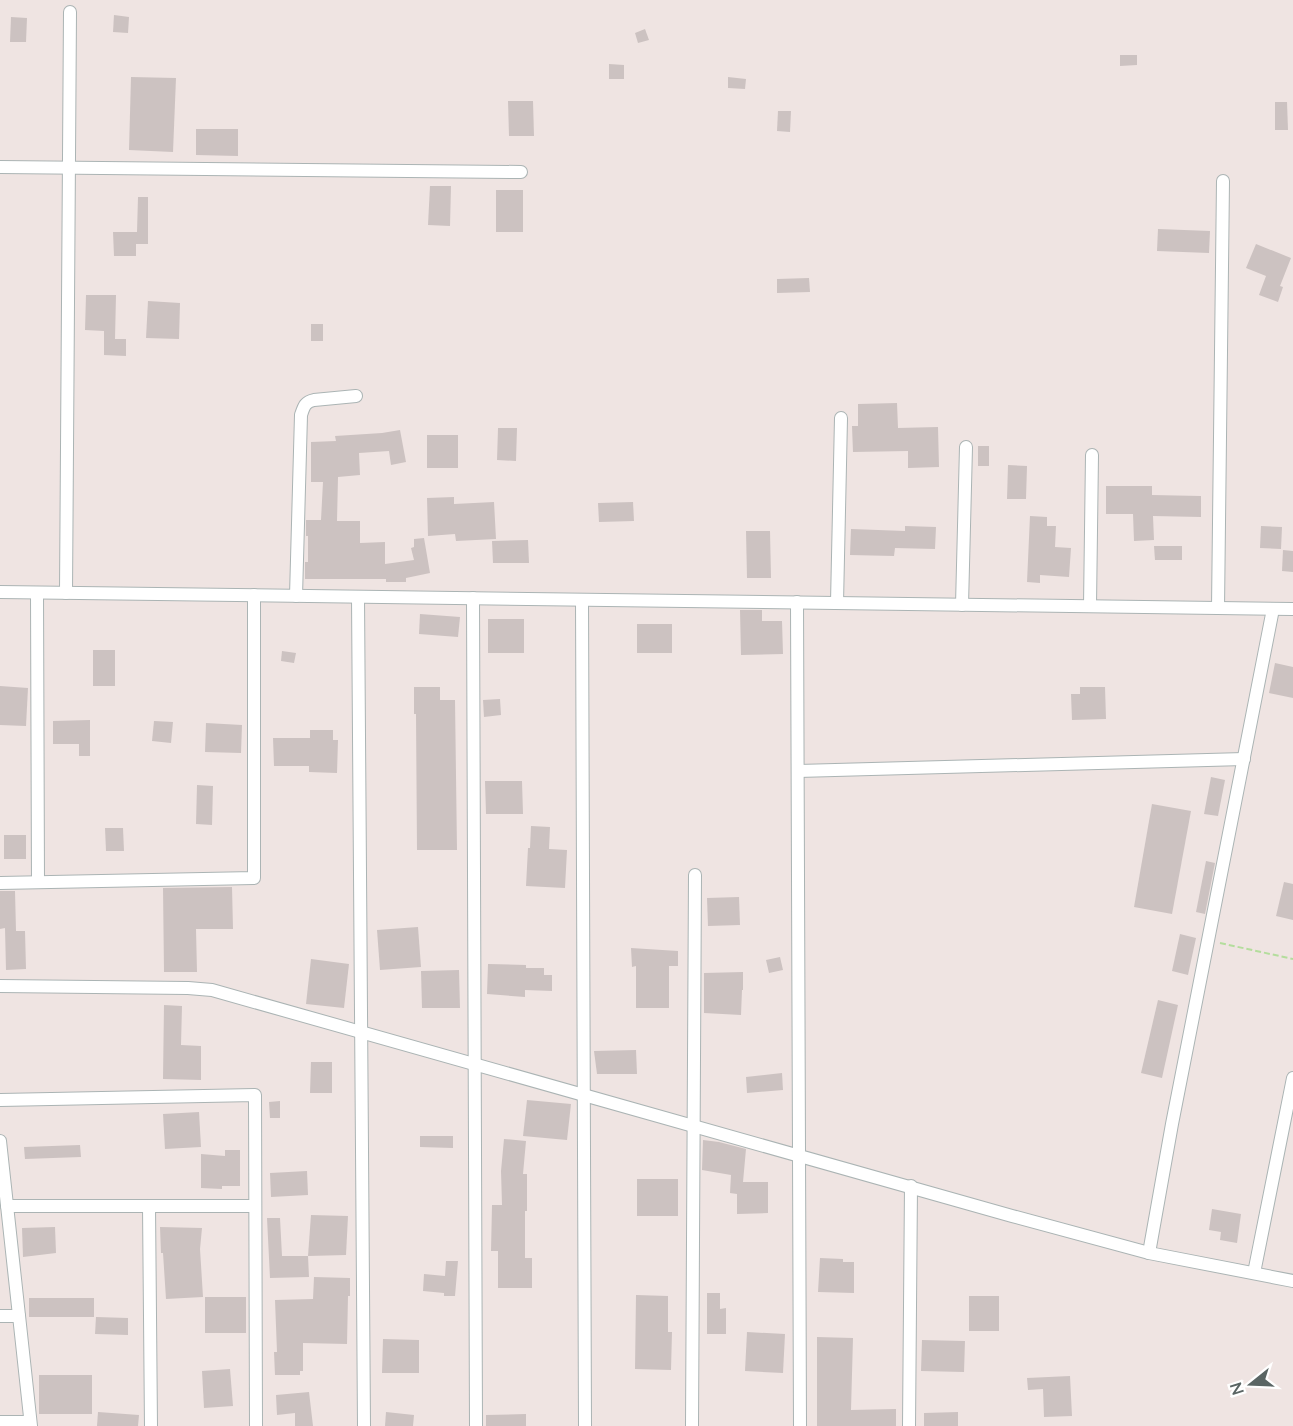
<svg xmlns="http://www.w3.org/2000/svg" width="1293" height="1426" viewBox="0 0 1293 1426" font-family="Lato,sans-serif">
	<rect width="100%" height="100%" fill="#efe4e2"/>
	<!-- building -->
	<g fill="#ccc2c1">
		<polygon points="114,15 129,17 128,33 113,32"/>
		<polygon points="11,17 27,18 26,42 10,42"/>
		<polygon points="645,29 649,40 638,43 635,33"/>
		<polygon points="1120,55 1137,55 1137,65 1120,66"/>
		<polygon points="609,64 624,65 624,79 609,79"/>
		<polygon points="131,77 176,78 173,152 129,150"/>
		<polygon points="728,77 746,79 745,89 728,88"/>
		<polygon points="508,101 533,101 534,136 509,136"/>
		<polygon points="1275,102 1287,102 1288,130 1275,130"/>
		<polygon points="778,111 791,111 790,132 777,131"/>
		<polygon points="196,129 238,129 238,156 196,155"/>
		<polygon points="430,186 451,186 450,226 428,225"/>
		<rect x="496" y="190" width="27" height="42"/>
		<polygon points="138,197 148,197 148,244 136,244 136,256 114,256 113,232 137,232"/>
		<polygon points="1158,229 1210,231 1209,253 1157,251"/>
		<polygon points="1256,244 1291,258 1280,286 1283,287 1278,302 1259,295 1266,276 1246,268"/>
		<polygon points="809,278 810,292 777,293 777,279"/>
		<polygon points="86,295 116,295 115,339 126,339 126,356 104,355 104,331 85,330"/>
		<polygon points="148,301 180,303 179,339 146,338"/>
		<rect x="311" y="324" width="12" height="17"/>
		<polygon points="897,403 898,428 938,427 939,467 908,468 908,451 853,452 852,426 858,426 858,404"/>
		<polygon points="498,428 517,428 516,461 497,460"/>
		<polygon points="400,430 406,462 391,465 389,451 359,453 360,475 338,477 337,521 360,521 360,543 385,542 385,564 414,560 411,548 414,547 414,539 424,538 430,573 406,578 406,582 386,582 386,579 305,579 305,562 308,562 308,536 306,536 306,520 321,520 323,482 311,482 311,442 336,441 335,436 382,433"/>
		<rect x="427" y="435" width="31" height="33"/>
		<rect x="978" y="446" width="11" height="20"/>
		<polygon points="1008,465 1027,466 1026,499 1007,499"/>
		<polygon points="1106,486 1152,486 1152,495 1201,496 1201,517 1153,516 1154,540 1134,541 1133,514 1106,514"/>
		<polygon points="454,497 454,504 494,502 496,539 456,541 455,534 428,536 427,498"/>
		<polygon points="633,502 634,521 599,522 598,503"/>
		<polygon points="1030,516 1047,517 1047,526 1056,526 1055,547 1071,548 1069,577 1040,575 1040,583 1027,582"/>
		<polygon points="905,526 936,527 935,549 895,548 894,556 850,555 851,529 905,531"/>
		<polygon points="1261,526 1282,527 1281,549 1260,548"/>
		<polygon points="746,531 770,531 771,578 747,578"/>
		<polygon points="528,540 529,563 493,563 492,541"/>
		<polygon points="1154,546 1182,546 1182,560 1155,560"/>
		<polygon points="1283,550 1293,551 1293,572 1282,571"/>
		<polygon points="740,610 762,610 762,621 782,621 783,654 741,655"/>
		<polygon points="420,614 460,617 458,637 419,634"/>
		<rect x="488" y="619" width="36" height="34"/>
		<rect x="637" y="624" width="35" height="29"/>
		<rect x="93" y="650" width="22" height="36"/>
		<polygon points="282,651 296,653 294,663 281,661"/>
		<polygon points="1275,663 1293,667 1293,698 1269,693"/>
		<polygon points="0,686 28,688 26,726 0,725"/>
		<polygon points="414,687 440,687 440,700 455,700 457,850 417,850 416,714 414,714"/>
		<polygon points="1080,687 1105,687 1106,719 1072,720 1071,694 1080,694"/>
		<polygon points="500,699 501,715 484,717 483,700"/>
		<polygon points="90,720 90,756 79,756 79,744 53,744 53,721"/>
		<polygon points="154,721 173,722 171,743 152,741"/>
		<polygon points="206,723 242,725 241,753 205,752"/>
		<polygon points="310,730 333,730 333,740 338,740 337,773 309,772 309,766 274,766 273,738 310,738"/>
		<polygon points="1211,777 1225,780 1218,816 1204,814"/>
		<polygon points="485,781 522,781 523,814 486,814"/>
		<polygon points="197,785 213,786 212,825 196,824"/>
		<polygon points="1152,804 1191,811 1172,914 1134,907"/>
		<polygon points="531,826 550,827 549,849 567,850 565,888 526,886 528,848 530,848"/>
		<polygon points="105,828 123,828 124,851 106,851"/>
		<rect x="4" y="835" width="22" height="24"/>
		<polygon points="1206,861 1215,863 1205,914 1196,912"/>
		<polygon points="1284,882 1293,884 1293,920 1276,916"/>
		<polygon points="232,887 233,929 196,929 197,972 164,972 163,888"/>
		<polygon points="0,891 15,891 16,931 25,931 26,969 6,970 5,928 0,929"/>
		<polygon points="739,897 740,925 708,926 707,898"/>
		<polygon points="418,927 421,967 380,970 377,930"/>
		<polygon points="1180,934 1196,938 1188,975 1172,971"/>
		<polygon points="631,948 678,951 678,966 669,966 669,1008 636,1008 636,966 632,967"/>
		<polygon points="780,957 783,970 769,973 766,960"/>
		<polygon points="311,959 349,964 344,1008 306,1004"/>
		<polygon points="488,964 526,965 526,968 544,968 544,975 552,975 552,991 525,990 525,997 487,994"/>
		<polygon points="459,970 460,1008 422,1008 421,971"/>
		<polygon points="743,972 743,990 742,990 741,1015 704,1013 704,973"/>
		<polygon points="1158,1000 1178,1005 1162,1078 1141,1073"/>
		<polygon points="164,1005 182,1006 181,1045 201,1046 201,1080 163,1079"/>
		<polygon points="636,1050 637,1074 597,1074 594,1051"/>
		<polygon points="311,1062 332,1062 332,1093 310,1093"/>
		<polygon points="782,1073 783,1090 747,1093 746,1077"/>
		<polygon points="527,1100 571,1104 567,1140 523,1136"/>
		<polygon points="280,1101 280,1118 270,1118 269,1102"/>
		<polygon points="199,1112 201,1147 165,1149 163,1114"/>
		<polygon points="420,1136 453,1136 453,1148 420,1147"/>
		<polygon points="504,1139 526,1141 523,1174 527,1174 527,1211 525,1211 525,1258 532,1258 532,1288 498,1288 498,1251 491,1251 492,1205 502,1205 501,1171"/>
		<polygon points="703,1140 719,1142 746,1149 743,1182 768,1182 768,1213 737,1214 737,1194 730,1193 731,1175 702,1170"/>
		<polygon points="80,1145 81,1157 25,1159 24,1147"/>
		<polygon points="225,1150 240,1150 240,1186 222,1186 222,1189 201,1188 201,1154 225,1156"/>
		<polygon points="307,1171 308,1195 271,1197 270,1173"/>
		<rect x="637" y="1179" width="41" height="37"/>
		<polygon points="1212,1209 1241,1214 1237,1243 1220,1240 1221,1232 1209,1230"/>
		<polygon points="311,1215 348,1216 346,1255 308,1256"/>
		<polygon points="267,1218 280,1218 282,1256 308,1256 309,1277 270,1278"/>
		<polygon points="55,1227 56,1253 23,1257 22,1228"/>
		<polygon points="160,1227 202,1228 200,1249 203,1297 166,1299 163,1253 161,1253"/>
		<polygon points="820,1258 843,1259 843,1262 854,1262 854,1293 818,1292"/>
		<polygon points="446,1261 458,1261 455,1296 444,1296 444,1293 423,1291 424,1274 445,1276"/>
		<polygon points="314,1277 350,1278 350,1296 348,1296 347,1344 303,1343 303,1371 300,1371 300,1375 275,1375 274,1352 277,1352 275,1300 313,1299"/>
		<polygon points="707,1293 720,1293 720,1309 726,1308 726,1334 707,1334"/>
		<polygon points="636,1295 668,1296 668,1332 672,1332 671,1370 635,1369"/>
		<rect x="969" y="1296" width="30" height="35"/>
		<rect x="205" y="1297" width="41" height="36"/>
		<rect x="29" y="1298" width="65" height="19"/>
		<polygon points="96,1317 128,1318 128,1335 95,1334"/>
		<polygon points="747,1332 785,1334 783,1373 745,1371"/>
		<polygon points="817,1337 853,1338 851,1410 896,1409 896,1426 817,1426"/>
		<polygon points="383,1339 419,1340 419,1373 382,1373"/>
		<polygon points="922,1340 965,1341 964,1372 921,1371"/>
		<polygon points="230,1369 233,1406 204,1408 202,1371"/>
		<rect x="39" y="1375" width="53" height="39"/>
		<polygon points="1070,1376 1072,1416 1044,1417 1043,1389 1028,1390 1027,1378"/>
		<polygon points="309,1392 313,1426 295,1426 295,1413 277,1415 276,1395"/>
		<polygon points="98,1412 139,1415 138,1426 97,1426"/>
		<polygon points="386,1412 414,1415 413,1426 385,1426"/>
		<polygon points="958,1412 958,1426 924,1426 924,1413"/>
		<polygon points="526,1414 526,1426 486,1426 486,1415"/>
	</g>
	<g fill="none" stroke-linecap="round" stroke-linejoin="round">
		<defs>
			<g id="minor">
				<polyline points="0,167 521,172"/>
				<polyline points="0,592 1293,609"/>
				<polyline points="37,593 38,882"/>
				<polyline points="66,593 70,12"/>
				<path d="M296 596 301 415C304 406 305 402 314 400L356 396"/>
				<polyline points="358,597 364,1426"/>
				<polyline points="473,598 476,1426"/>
				<polyline points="582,600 585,1426"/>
				<polyline points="797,602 800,1426"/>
				<polyline points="837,603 841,418"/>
				<polyline points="962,605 966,447"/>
				<polyline points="1090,606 1092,455"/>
				<polyline points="1218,608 1223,181"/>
				<polyline points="798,771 1244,759"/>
				<polyline points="0,883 254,878 254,595"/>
				<polyline points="0,986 188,988 212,990 1012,1216 1149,1253 1293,1281"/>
				<polyline points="0,1100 255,1095 256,1426"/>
				<polyline points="0,1141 31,1426"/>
				<polyline points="7,1206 255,1206"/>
				<polyline points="149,1206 151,1426"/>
				<polyline points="1149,1253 1172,1124 1273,609"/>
				<polyline points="1254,1273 1293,1078"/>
				<polyline points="0,1316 19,1316"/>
				<polyline points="0,1422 30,1422"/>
				<polyline points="692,1426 695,875"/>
				<polyline points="909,1426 911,1186"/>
			</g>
		</defs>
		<!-- minor casing -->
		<use href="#minor" stroke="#abb4b4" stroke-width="14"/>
		<!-- path -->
		<polyline stroke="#b4dd9d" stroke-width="2" stroke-dasharray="6 3" stroke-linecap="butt" points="1220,943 1293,959"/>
		<!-- minor -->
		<use href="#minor" stroke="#fff" stroke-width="12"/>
	</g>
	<!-- north arrow -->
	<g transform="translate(1251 1384) rotate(252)" stroke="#ffffff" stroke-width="4.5" paint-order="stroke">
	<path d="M0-4.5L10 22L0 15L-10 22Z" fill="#5a6564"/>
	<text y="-9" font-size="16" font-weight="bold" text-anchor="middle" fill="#5a6564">N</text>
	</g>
</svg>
